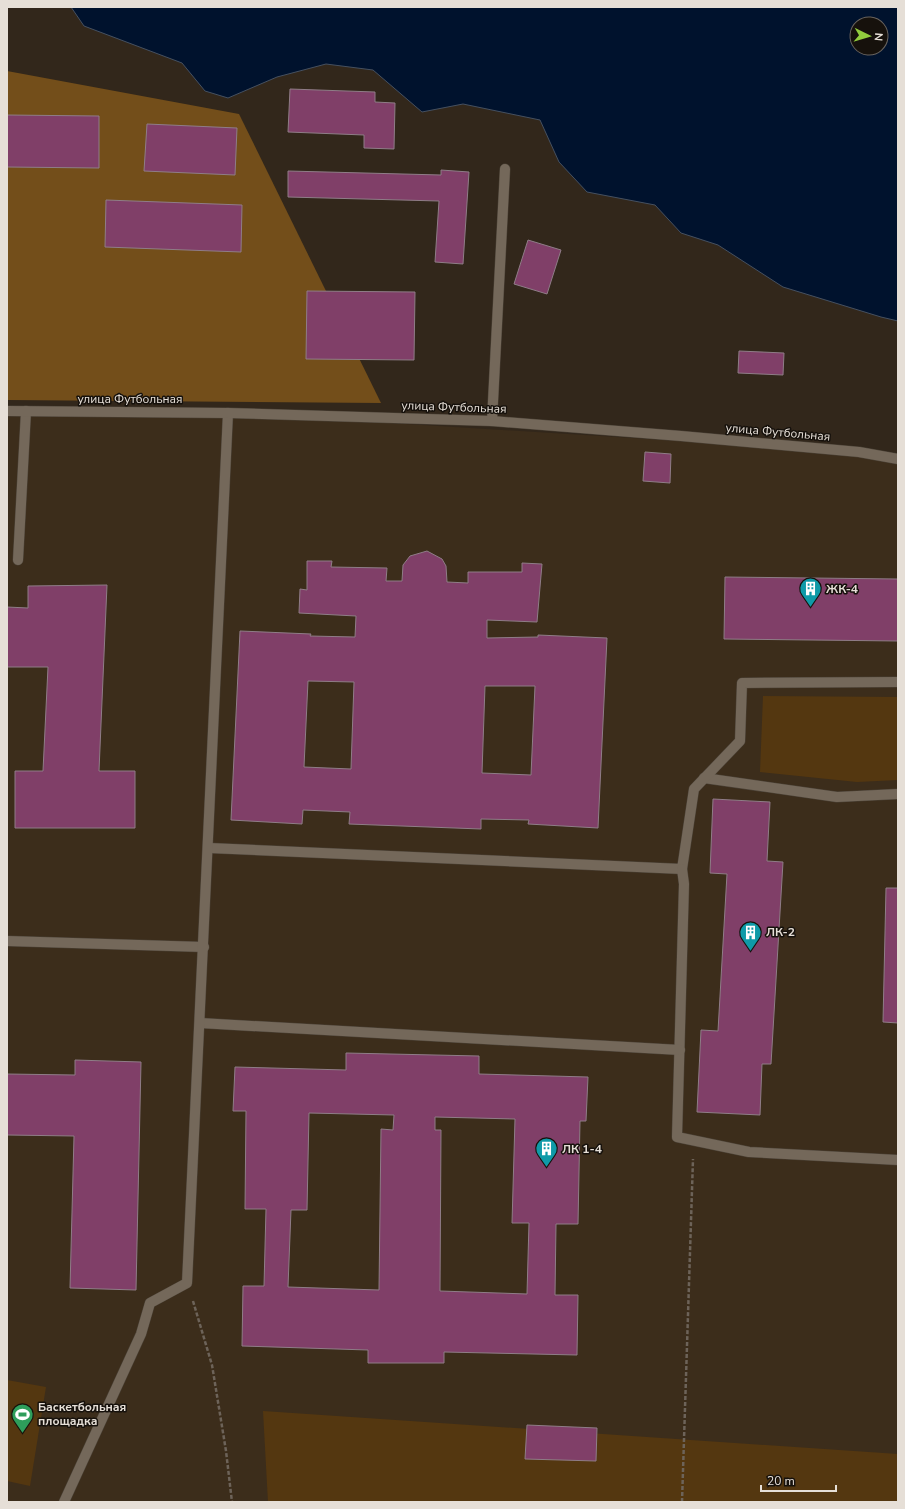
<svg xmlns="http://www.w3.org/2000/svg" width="905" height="1509" viewBox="0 0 905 1509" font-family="'Nunito Sans',sans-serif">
	<rect width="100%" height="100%" fill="#32271b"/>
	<!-- built -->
	<polygon fill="#3c2d1b" points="7,408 228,413 859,452 898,459 898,1502 7,1502"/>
	<!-- green -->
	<g fill="#543710">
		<polygon points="763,696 898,697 898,780 857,782 760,772"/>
		<polygon points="7,1380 46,1387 30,1486 7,1481"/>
		<polygon points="263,1411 898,1454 898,1502 268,1502"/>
	</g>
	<!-- forest -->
	<polygon fill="#734e1a" points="7,71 239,114 381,403 7,400"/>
	<!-- water -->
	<path fill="#00122d" stroke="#455060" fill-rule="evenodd" d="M71 7H898V321L881 317 783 287 718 245 681 233 655 205 587 192 559 162 540 120 463 104 422 112 373 70 326 64 277 77 228 98 205 91 182 63 84 26ZM857 24H881V48H857Z"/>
	<!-- building -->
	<g fill="#803f68" stroke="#8f7d87" fill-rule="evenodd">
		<polygon points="290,89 375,92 375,102 395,103 394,149 364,148 364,135 288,132"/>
		<polygon points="7,115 99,116 99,168 7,167"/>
		<polygon points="147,124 237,128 235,175 144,171"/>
		<polygon points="441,170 469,172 463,264 435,262 439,201 288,197 288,171 441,175"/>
		<polygon points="106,200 242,205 241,252 105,247"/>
		<polygon points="528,240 561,250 547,294 514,284"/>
		<polygon points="307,291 415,292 414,360 306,359"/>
		<polygon points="739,351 784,353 783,375 738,373"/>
		<polygon points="645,452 671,454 670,483 643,481"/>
		<path d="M427 551 442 559 446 566 447 582 468 583V572H522V563L542 564 537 622 487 620V638L538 637V635L607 638 598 828 528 824 529 820 481 819V829L349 824 350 812 303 810 302 824 231 820 240 631 311 634 310 636 355 637 356 616 299 613 300 589 307 590V561H332L331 567 387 568 386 581H402L403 565 410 556ZM308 681 354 682 351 769 304 767ZM485 686H535L531 775 482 773Z"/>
		<polygon points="725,577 898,579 898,641 724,639"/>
		<polygon points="107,585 99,771 135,771 135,828 15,828 15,771 43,771 48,667 7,667 7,607 28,608 28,586"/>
		<polygon points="713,799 770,802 767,861 783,862 771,1064 762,1064 760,1115 697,1112 701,1030 718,1031 727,874 710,873"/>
		<polygon points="886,888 898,888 898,1023 883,1022"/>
		<path d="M346 1053 479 1056V1074L588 1077 586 1121H580L578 1224H556L555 1295H578L577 1355 444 1352V1363H368V1350L242 1346 243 1286H264L266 1209H245L246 1111H233L235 1067 346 1070ZM309 1113 394 1115 393 1130 381 1129 379 1290 288 1287 291 1210H307ZM435 1117 515 1119 512 1223H529L527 1294 440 1291 441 1130H435Z"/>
		<polygon points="75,1060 141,1062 136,1290 70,1288 74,1136 7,1135 7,1074 75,1075"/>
		<polygon points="527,1425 597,1428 596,1461 525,1459"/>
	</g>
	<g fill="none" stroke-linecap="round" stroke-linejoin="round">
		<defs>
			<g id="service">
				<polyline points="492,421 505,169"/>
				<polyline points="18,560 26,411"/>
				<polyline points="704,778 837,797 898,794"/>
				<polyline points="209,848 682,869 694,789 740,741 742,683 898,682"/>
				<polyline points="682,869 684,884 677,1137 749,1152 898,1160"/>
				<polyline points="7,941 204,947"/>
				<polyline points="200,1023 680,1050"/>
				<polyline points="64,1502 141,1334 150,1303 187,1283 228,413"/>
			</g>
			<polyline id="minor" points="7,411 228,413 492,421 681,436 859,452 898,459"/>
		</defs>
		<!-- service casing -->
		<use href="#service" stroke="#4b4237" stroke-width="11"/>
		<!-- minor casing -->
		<use href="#minor" stroke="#4b4237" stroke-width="11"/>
		<!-- path -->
		<g stroke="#6d6359" stroke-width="2.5" stroke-dasharray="4 2" stroke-linecap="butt">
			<polyline points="193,1301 212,1365 226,1451 232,1502"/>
			<polyline points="682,1502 693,1159"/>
		</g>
		<!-- service -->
		<use href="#service" stroke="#74685a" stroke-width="10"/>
		<!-- minor -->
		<use href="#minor" stroke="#74685a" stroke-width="10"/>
	</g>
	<!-- icons -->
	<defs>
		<symbol id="building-pin" viewBox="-11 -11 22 30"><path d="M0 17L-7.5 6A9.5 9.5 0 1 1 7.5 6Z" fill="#0f9aa8" stroke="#16110c"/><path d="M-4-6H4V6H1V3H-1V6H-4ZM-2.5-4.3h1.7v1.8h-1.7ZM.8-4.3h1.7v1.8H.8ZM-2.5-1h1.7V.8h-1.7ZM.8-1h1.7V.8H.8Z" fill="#fff"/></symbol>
		<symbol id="stadium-pin" viewBox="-11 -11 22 30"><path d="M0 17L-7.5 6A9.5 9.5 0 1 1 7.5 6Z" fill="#2e9e5b" stroke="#16110c"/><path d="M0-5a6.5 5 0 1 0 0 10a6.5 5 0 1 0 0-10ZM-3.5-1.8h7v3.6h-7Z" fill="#fff"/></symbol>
	</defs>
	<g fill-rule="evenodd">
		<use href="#building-pin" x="798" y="576" width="25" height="34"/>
		<use href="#building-pin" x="738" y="920" width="25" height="34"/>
		<use href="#building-pin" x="534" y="1136" width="25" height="34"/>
		<use href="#stadium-pin" x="10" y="1402" width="25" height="34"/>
	</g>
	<g text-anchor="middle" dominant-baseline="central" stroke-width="3" stroke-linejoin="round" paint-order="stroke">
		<!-- street labels -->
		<g font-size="12" fill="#e6dfd7" stroke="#16110c">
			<text x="130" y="399">улица Футбольная</text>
			<text transform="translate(454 407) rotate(2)">улица Футбольная</text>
			<text transform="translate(778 432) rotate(5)">улица Футбольная</text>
		</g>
		<!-- poi labels -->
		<g font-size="12" font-weight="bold" fill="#e6dfd7" stroke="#16110c" text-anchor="start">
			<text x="826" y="589">ЖК-4</text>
			<text x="766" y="932">ЛК-2</text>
			<text x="562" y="1149">ЛК 1-4</text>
			<text x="38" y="1407">Баскетбольная<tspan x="38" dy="14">площадка</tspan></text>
		</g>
	</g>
	<!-- border -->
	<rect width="905" height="1509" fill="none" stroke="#e6dfd7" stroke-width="16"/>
	<!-- north arrow -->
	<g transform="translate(869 36) rotate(95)"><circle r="19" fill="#16110c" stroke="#69635d"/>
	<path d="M0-3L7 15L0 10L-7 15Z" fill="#92cd3e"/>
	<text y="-6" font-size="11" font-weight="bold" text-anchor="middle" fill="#e6dfd7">N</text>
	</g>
	<!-- scale -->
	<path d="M761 1485v6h75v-6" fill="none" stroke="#e6dfd7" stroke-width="2"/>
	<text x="767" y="1485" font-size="12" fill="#e6dfd7" stroke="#16110c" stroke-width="3" paint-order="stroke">20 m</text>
</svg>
